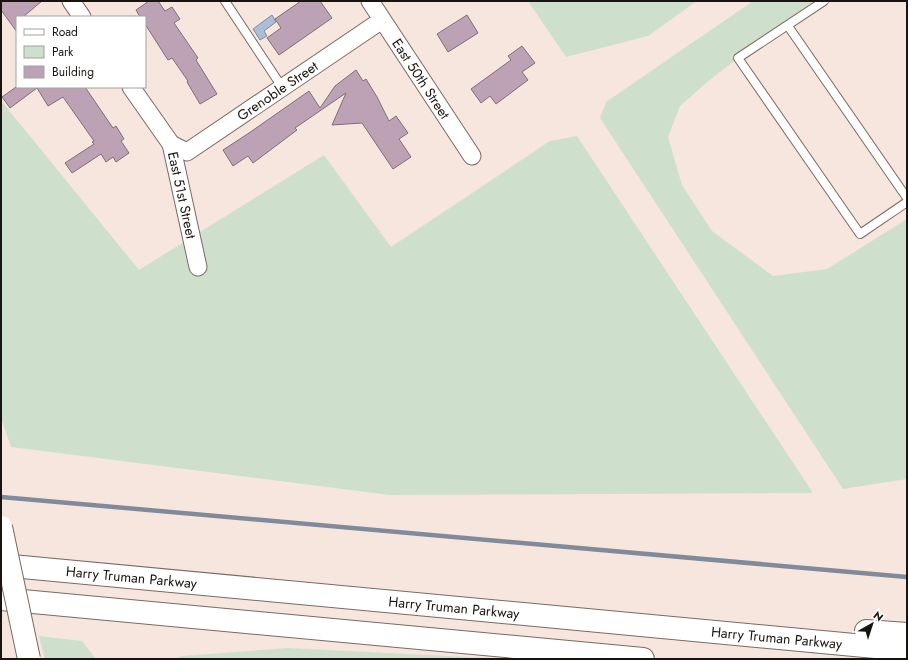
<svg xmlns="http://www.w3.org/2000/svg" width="908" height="660" viewBox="0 0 908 660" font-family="Jost,sans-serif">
	<rect width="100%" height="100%" fill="#f7e6dd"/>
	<!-- green -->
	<g fill="#cee0cc">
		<polygon points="528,1 697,1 648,36 566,57"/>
		<polygon points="753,1 814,1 712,78 680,106 668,137 682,185 712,231 773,276 827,269 907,219 907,479 843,489 600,118 606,102"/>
		<polygon points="3,103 139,270 324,155 391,247 550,141 577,136 813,493 390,495 11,447 1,418 1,104"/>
		<polygon points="39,636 82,641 96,659 45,659"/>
		<polygon points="288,648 488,658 172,659 183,656"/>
	</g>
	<!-- water -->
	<polygon fill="#acbdd7" stroke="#808a9b" points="272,15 276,22 264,31 267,36 260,40 253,29"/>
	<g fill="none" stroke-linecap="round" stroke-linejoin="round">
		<!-- stream -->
		<polyline stroke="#808a9b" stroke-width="4.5" points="1,497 907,577"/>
	</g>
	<!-- building -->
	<g fill="#bda2b6" stroke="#7d6f79">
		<polygon points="1,1 42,1 23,17 17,17 17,32 1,10"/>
		<polygon points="149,1 158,1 165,11 172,7 180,19 174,23 198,58 196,60 217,94 200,104 187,82 188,81 172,58 168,60 145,24 145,17 140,17 136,10"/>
		<polygon points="301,1 320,1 332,18 279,55 267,38 281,28 275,19"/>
		<polygon points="467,15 478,33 448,52 437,34"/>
		<polygon points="522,46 535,63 522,72 528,80 496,104 490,96 481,103 471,89 511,60 508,56"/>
		<polygon points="356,70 363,81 366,79 377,97 389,121 396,116 408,133 399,139 411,157 393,169 362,123 332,125 346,93 295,128 297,130 253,163 248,156 233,166 223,150 249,133 309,91 320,108 335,86"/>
		<polygon points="16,87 85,87 113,128 116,126 124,139 121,141 129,153 116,162 113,157 106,162 101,154 72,173 65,163 94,144 92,142 94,141 63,97 48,106 37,88 10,108 2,97"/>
	</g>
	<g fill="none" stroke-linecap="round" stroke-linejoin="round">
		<defs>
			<g id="service">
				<polyline points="225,1 282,87"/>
				<polyline points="824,1 738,58 860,234 907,202"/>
				<polyline points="788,26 907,198"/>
			</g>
			<g id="minor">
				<polyline points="71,1 82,17"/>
				<path id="s1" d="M370 1 472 156"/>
				<path id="s2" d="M131 87 171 144 198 267"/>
				<path id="s3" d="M171 144 187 152 382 20"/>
			</g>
			<g id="motorway">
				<path id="s4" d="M1 565 907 650"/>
				<polyline points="1,599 643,659"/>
				<polyline points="866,631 907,634"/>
			</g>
		</defs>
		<!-- service casing -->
		<use href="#service" stroke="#796a62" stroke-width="10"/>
		<!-- minor casing -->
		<use href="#minor" stroke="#796a62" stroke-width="19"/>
		<!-- motorway casing -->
		<use href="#motorway" stroke="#796a62" stroke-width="24"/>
		<!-- service -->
		<use href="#service" stroke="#fff" stroke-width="8"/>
		<!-- minor -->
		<use href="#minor" stroke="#fff" stroke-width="17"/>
		<!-- motorway -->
		<use href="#motorway" stroke="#fff" stroke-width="22"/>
		<defs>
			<polyline id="secondary-bridge" points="1,527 29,659"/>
		</defs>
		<!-- secondary-bridge casing -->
		<use href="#secondary-bridge" stroke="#796a62" stroke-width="24" stroke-linecap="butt"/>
		<!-- secondary-bridge -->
		<use href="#secondary-bridge" stroke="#fff" stroke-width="22"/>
	</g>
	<g text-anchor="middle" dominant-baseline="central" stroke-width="3" stroke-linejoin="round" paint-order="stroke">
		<!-- street labels -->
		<g font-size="14" fill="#191410" stroke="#fff">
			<text stroke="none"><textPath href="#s1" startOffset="93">East 50th Street</textPath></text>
			<text stroke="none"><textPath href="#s3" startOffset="127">Grenoble Street</textPath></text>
			<text stroke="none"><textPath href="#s2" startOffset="122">East 51st Street</textPath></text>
			<text stroke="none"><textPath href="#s4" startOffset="131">Harry Truman Parkway</textPath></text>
			<text stroke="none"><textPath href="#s4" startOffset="455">Harry Truman Parkway</textPath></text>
			<text stroke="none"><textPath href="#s4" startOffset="779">Harry Truman Parkway</textPath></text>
		</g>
	</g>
	<!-- border -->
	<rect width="908" height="660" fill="none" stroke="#191410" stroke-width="4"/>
	<!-- legend -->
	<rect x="16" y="16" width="130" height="72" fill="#ffffff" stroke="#a3a19f"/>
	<rect x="24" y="29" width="20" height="6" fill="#ffffff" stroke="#a3a19f"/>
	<text x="52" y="36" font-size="12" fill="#191410">Road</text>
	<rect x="24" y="46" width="20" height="12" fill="#cee0cc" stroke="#a3a19f"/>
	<text x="52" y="56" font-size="12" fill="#191410">Park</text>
	<rect x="24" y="66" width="20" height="12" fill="#bda2b6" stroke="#a3a19f"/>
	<text x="52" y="76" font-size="12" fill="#191410">Building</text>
	<!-- north arrow -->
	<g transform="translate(872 624) rotate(39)" stroke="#ffffff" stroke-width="3" paint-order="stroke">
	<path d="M0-3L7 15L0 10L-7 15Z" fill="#191410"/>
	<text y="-6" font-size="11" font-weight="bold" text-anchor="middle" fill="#191410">N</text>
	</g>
</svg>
